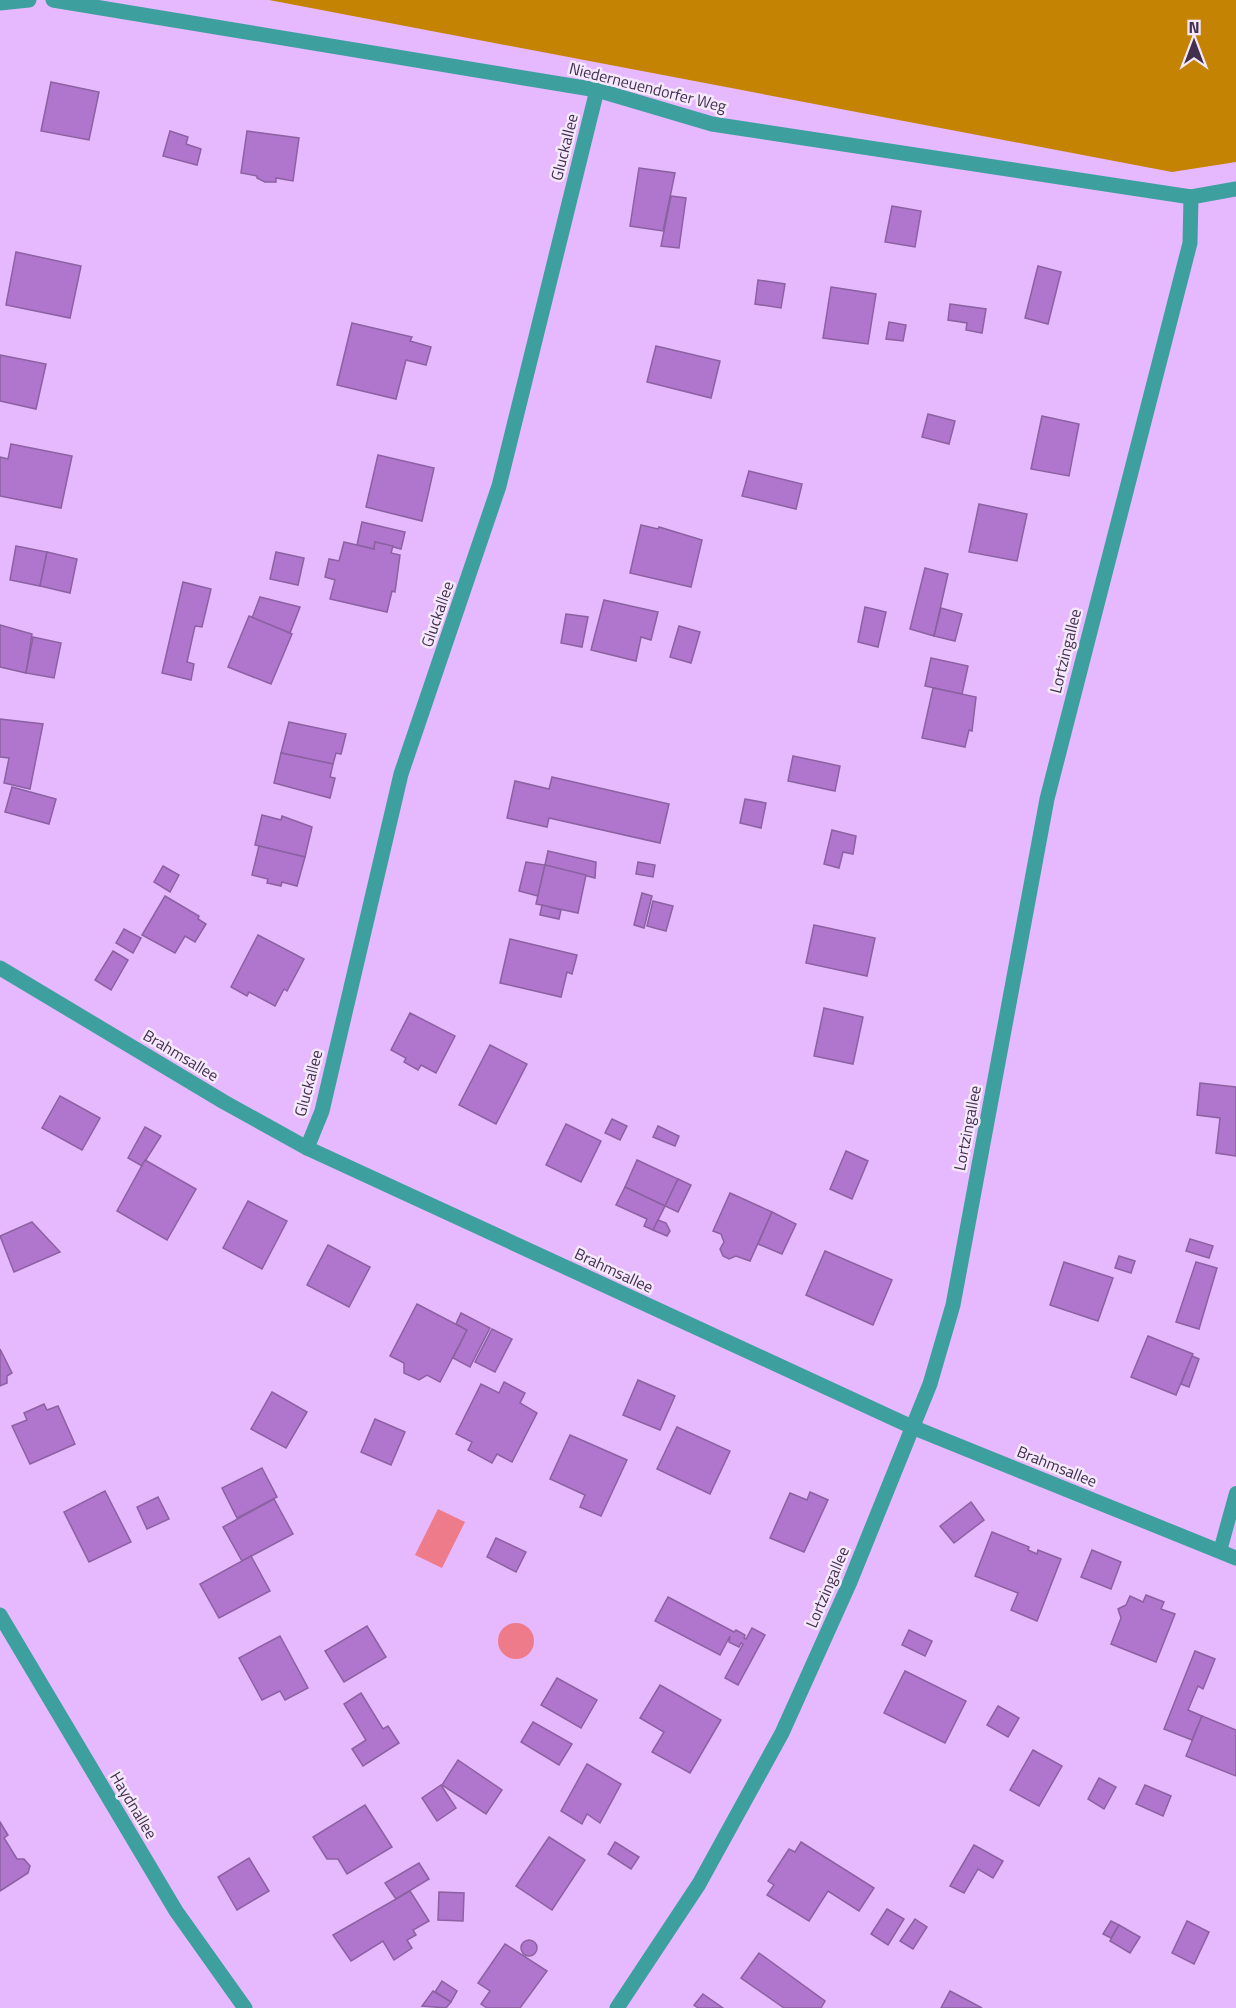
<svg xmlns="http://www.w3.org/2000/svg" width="1236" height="2008" viewBox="0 0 1236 2008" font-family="'Titillium Web',sans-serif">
	<rect width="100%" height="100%" fill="#e6b8fe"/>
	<!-- forest -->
	<polygon fill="#c58303" points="269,0 1236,0 1236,162 1172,172"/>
	<!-- water -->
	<g fill="#ed7b8a">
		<polygon points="438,1509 465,1522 442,1568 415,1555"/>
		<circle cx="516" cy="1641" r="18"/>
	</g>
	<!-- building -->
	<g fill="#b076ce" stroke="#8b61a1" stroke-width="1.5">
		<polygon points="51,82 99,92 89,140 41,131"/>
		<polygon points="170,131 188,137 186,144 201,149 197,165 163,156"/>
		<polygon points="247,131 299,138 293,181 276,178 276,182 265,182 257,178 257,176 241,173"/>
		<polygon points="639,168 675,173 663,231 630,226"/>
		<polygon points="671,196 686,198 679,248 661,246"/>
		<polygon points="892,206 921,211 915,247 885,242"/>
		<polygon points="16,252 81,266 70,318 6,305"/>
		<polygon points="1038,266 1061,272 1048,324 1025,318"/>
		<polygon points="758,280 785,284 781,308 755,304"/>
		<polygon points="831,287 876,294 868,344 823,338"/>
		<polygon points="950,304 986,309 982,333 966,330 967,323 948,320"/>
		<polygon points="889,322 906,325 903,341 886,339"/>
		<polygon points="352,323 412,337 410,341 431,347 426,365 406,360 396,399 337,385"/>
		<polygon points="656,346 720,361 711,398 647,382"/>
		<polygon points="0,355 46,364 36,409 0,401"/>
		<polygon points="928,414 955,421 949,444 922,437"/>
		<polygon points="1042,416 1079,424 1069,476 1031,469"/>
		<polygon points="11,444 72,456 61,508 0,496 0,457 8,459"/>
		<polygon points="378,455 434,468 422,521 366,507"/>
		<polygon points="749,471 802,484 796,509 742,496"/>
		<polygon points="979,504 1027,514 1017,561 969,552"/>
		<polygon points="362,522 405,532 401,549 375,542 374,549 357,545"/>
		<polygon points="641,525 658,529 659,527 702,540 691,587 630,573"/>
		<polygon points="344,542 374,549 375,542 393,546 391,553 400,555 395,592 392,591 387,612 330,599 335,580 325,577 329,559 339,561"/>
		<polygon points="16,546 47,552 40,586 10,580"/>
		<polygon points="47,552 77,559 70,593 40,586"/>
		<polygon points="276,552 304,558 298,585 270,579"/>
		<polygon points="925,568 948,574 934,636 910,629"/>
		<polygon points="183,582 211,589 202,627 195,626 187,662 194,664 191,680 162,673"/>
		<polygon points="260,597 300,607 290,633 252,618"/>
		<polygon points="604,600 658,612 651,640 641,637 636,661 591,650"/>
		<polygon points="865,607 886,612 878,647 858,642"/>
		<polygon points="941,608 962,614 955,641 934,636"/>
		<polygon points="566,614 588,617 582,647 561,643"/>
		<polygon points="249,616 292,634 271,684 228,667"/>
		<polygon points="0,625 32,634 26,673 0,667"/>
		<polygon points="679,626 700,632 691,663 670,657"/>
		<polygon points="33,637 61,643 54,678 26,673"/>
		<polygon points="931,658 968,666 962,694 925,686"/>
		<polygon points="933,688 976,697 972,731 969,730 965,747 922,738"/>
		<polygon points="0,719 43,724 30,789 4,783 9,758 0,757"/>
		<polygon points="289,722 346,734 341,754 336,753 333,764 281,753"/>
		<polygon points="281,753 333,764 330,777 335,778 330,798 274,783"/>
		<polygon points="793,756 840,766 835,791 788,781"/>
		<polygon points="552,777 669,804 660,843 549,818 547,827 507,818 515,781 549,789"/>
		<polygon points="12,787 56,799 49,824 5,812"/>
		<polygon points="745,799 766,803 761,828 740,823"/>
		<polygon points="262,815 281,820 282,816 312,827 305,857 255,845"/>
		<polygon points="832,830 856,836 853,854 843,852 839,868 824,864"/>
		<polygon points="259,846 305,857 297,886 282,882 281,886 267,883 268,879 252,875"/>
		<polygon points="548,851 596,862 595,878 545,865"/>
		<polygon points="526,862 545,865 538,896 519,891"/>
		<polygon points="638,862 655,865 653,877 636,874"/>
		<polygon points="545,865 586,875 578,913 536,904"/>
		<polygon points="163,866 179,875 170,892 154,882"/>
		<polygon points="642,893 652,896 644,928 634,925"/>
		<polygon points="165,896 199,916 198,919 206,924 195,942 185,936 175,953 142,935"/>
		<polygon points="653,901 673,906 666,931 647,926"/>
		<polygon points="542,905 561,910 559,919 540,915"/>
		<polygon points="814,925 875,938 867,976 806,963"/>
		<polygon points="124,929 141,938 133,953 116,943"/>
		<polygon points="258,935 304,959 287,991 284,989 275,1006 249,992 247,996 231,987"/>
		<polygon points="510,939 577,955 572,974 567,972 561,997 500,983"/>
		<polygon points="113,951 128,960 111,990 95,980"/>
		<polygon points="824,1008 863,1017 853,1064 814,1056"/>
		<polygon points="410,1013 455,1036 436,1073 421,1065 418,1070 404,1062 406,1058 391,1050"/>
		<polygon points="490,1045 527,1064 496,1124 459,1105"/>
		<polygon points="1200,1083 1236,1087 1236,1156 1216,1153 1220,1118 1197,1115"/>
		<polygon points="60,1096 100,1118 82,1150 42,1128"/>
		<polygon points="612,1119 627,1126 620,1140 605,1133"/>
		<polygon points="566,1124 601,1141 581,1182 546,1165"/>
		<polygon points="658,1126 679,1136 675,1146 653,1137"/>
		<polygon points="145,1127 161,1136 142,1166 128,1158"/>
		<polygon points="846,1151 868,1161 852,1199 830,1189"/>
		<polygon points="145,1160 196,1189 167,1240 117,1211"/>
		<polygon points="637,1160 678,1179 665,1206 625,1187"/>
		<polygon points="678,1179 691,1185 678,1212 665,1206"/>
		<polygon points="625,1187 665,1206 653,1230 644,1226 647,1219 616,1205"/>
		<polygon points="730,1193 772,1212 750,1261 736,1256 729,1259 723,1256 720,1249 724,1242 721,1234 713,1231"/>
		<polygon points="248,1201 287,1221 262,1269 223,1248"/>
		<polygon points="772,1212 796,1224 782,1254 758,1244"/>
		<polygon points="658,1220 666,1223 670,1231 667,1236 653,1230"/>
		<polygon points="32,1222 60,1252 14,1272 0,1236"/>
		<polygon points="1190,1239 1213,1246 1209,1258 1186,1251"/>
		<polygon points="328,1245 370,1267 349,1307 307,1285"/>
		<polygon points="825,1251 892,1280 873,1325 806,1295"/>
		<polygon points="1119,1256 1135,1261 1131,1273 1115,1268"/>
		<polygon points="1064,1262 1113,1278 1098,1321 1050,1305"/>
		<polygon points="1196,1262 1217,1268 1199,1329 1176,1322"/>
		<polygon points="417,1304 467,1330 440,1382 427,1375 419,1380 404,1373 404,1363 390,1356"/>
		<polygon points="461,1313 490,1328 470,1367 453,1358 467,1330 456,1324"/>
		<polygon points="492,1329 512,1339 495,1372 475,1362"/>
		<polygon points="1148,1336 1193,1354 1176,1395 1131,1377"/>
		<polygon points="0,1349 12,1373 7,1376 7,1383 0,1386"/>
		<polygon points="1192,1356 1199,1359 1189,1387 1181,1384"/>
		<polygon points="638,1380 675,1396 660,1430 623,1415"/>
		<polygon points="504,1382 525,1393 520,1403 537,1413 512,1462 497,1454 492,1463 468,1450 472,1442 456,1434 481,1384 499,1393"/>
		<polygon points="272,1392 307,1412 286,1448 251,1429"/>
		<polygon points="44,1404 47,1410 58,1406 75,1444 30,1464 12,1426 27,1420 24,1413"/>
		<polygon points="375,1419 405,1432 391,1465 361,1452"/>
		<polygon points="677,1427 730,1451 710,1494 657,1469"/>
		<polygon points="570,1435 627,1460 601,1516 580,1507 585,1495 550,1479"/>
		<polygon points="262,1468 277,1497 237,1518 222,1488"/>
		<polygon points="105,1491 131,1542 89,1562 64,1512"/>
		<polygon points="810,1492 828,1500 804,1552 770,1538 790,1493 807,1500"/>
		<polygon points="158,1497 169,1519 147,1529 137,1507"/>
		<polygon points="274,1499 293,1534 242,1561 223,1527"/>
		<polygon points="971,1502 984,1520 954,1543 940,1526"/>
		<polygon points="992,1532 1029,1547 1028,1550 1037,1554 1038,1550 1061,1559 1037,1621 1011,1610 1018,1593 975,1576"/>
		<polygon points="496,1538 526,1552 516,1572 487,1557"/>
		<polygon points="1092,1550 1121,1562 1111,1589 1081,1577"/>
		<polygon points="251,1556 270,1591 219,1618 200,1584"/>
		<polygon points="1146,1595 1164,1602 1161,1609 1175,1614 1156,1662 1111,1644 1121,1618 1118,1609 1126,1605 1130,1596 1143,1602"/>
		<polygon points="668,1597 734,1632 736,1630 745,1635 744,1638 746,1639 752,1628 765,1635 738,1685 725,1678 743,1644 741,1643 739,1647 729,1642 730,1636 720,1655 655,1621"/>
		<polygon points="367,1626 386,1657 344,1682 325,1651"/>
		<polygon points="909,1630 932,1641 925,1656 902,1645"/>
		<polygon points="280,1636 308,1688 285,1700 280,1691 262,1700 239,1658"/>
		<polygon points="1195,1651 1215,1659 1203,1689 1198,1686 1188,1710 1202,1716 1192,1740 1164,1729"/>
		<polygon points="905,1671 966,1701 945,1743 884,1713"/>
		<polygon points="557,1678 597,1700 581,1728 541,1705"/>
		<polygon points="660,1685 721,1720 690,1773 652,1752 664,1732 640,1718"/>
		<polygon points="361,1693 383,1729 388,1726 399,1743 363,1766 352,1749 366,1740 344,1704"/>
		<polygon points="998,1706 1019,1718 1008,1737 987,1725"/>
		<polygon points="1202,1716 1236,1730 1236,1776 1186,1756"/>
		<polygon points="533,1722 572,1744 559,1765 521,1742"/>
		<polygon points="1033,1750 1062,1766 1039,1806 1010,1790"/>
		<polygon points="458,1760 502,1790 486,1814 442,1785"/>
		<polygon points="587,1764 621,1784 600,1823 587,1814 582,1824 561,1811"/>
		<polygon points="1099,1778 1116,1787 1104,1809 1088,1799"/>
		<polygon points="441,1785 456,1808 437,1821 422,1798"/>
		<polygon points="1145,1785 1171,1796 1163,1816 1136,1804"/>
		<polygon points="365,1805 392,1847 347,1874 338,1859 327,1859 313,1837"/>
		<polygon points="0,1822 8,1835 4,1838 17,1859 24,1859 30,1866 28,1873 0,1891"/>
		<polygon points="549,1837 585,1860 552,1910 516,1886"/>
		<polygon points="615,1842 639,1857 631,1869 608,1854"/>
		<polygon points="801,1842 874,1888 859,1911 828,1891 809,1921 767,1895 774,1885 768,1881 789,1849 795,1852"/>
		<polygon points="974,1845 1003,1861 993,1878 978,1869 964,1893 950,1886"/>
		<polygon points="249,1858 269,1891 237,1910 218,1877"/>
		<polygon points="419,1863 429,1879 396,1899 385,1883"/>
		<polygon points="410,1891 429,1921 413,1930 416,1935 407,1940 412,1948 394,1960 383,1941 351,1961 333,1935"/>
		<polygon points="439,1892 464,1893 463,1921 438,1920"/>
		<polygon points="887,1909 904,1919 888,1945 871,1934"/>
		<polygon points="915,1919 927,1927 913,1949 900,1941"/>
		<polygon points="1111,1921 1119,1925 1111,1938 1103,1934"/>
		<polygon points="1187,1921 1209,1932 1194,1964 1172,1953"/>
		<polygon points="1119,1925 1140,1937 1130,1953 1110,1941"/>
		<circle cx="529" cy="1948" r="8"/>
		<polygon points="505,1944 547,1971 520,2008 487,2008 481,2004 490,1991 478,1983"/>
		<polygon points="759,1953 825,2001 821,2008 784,2008 741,1978"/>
		<polygon points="442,1981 457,1991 451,2002 435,1992"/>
		<polygon points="433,1991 451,2002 446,2008 422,2006"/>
		<polygon points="950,1991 982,2008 941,2008"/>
		<polygon points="703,1994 723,2008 698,2008 694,2005"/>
	</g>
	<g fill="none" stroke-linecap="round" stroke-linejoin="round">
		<!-- service -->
		<polyline stroke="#3ea09e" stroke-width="14" points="1220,1551 1236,1493"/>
		<!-- minor -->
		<g stroke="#3ea09e" stroke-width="15">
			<polyline points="53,0 597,90 712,124 1191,197 1236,189"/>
			<polyline points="0,3 29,0"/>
			<polyline points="0,968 224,1102 307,1148 912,1427 1236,1558"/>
			<polyline points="307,1148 322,1111 401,774 499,486 597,90"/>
			<polyline points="617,2008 699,1884 782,1733 850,1582 930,1384 953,1305 1047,799 1190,243 1191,197"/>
		</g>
		<!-- tertiary -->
		<polyline stroke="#3ea09e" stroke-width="15" points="0,1615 176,1911 245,2008"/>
	</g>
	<g text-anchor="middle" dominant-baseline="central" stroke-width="5" stroke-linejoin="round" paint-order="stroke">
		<!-- street labels -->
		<g font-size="16" fill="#42304c" stroke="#f5e8fd">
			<text transform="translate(648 87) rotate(14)">Niederneuendorfer Weg</text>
			<text transform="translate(564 147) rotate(-76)">Gluckallee</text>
			<text transform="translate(437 614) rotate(-71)">Gluckallee</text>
			<text transform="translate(1065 651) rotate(-76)">Lortzingallee</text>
			<text transform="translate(181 1055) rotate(31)">Brahmsallee</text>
			<text transform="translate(308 1083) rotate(-75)">Gluckallee</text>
			<text transform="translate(967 1128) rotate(-79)">Lortzingallee</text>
			<text transform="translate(614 1270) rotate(25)">Brahmsallee</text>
			<text transform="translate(1057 1466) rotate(22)">Brahmsallee</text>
			<text transform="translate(827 1587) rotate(-67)">Lortzingallee</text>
			<text transform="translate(134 1805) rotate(59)">Haydnallee</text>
		</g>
	</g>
	<!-- north arrow -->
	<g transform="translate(1194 42)" stroke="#f5e8fd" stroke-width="4.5" paint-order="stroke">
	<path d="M0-4.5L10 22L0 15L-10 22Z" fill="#42304c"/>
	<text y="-9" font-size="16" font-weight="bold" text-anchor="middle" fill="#42304c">N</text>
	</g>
</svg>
